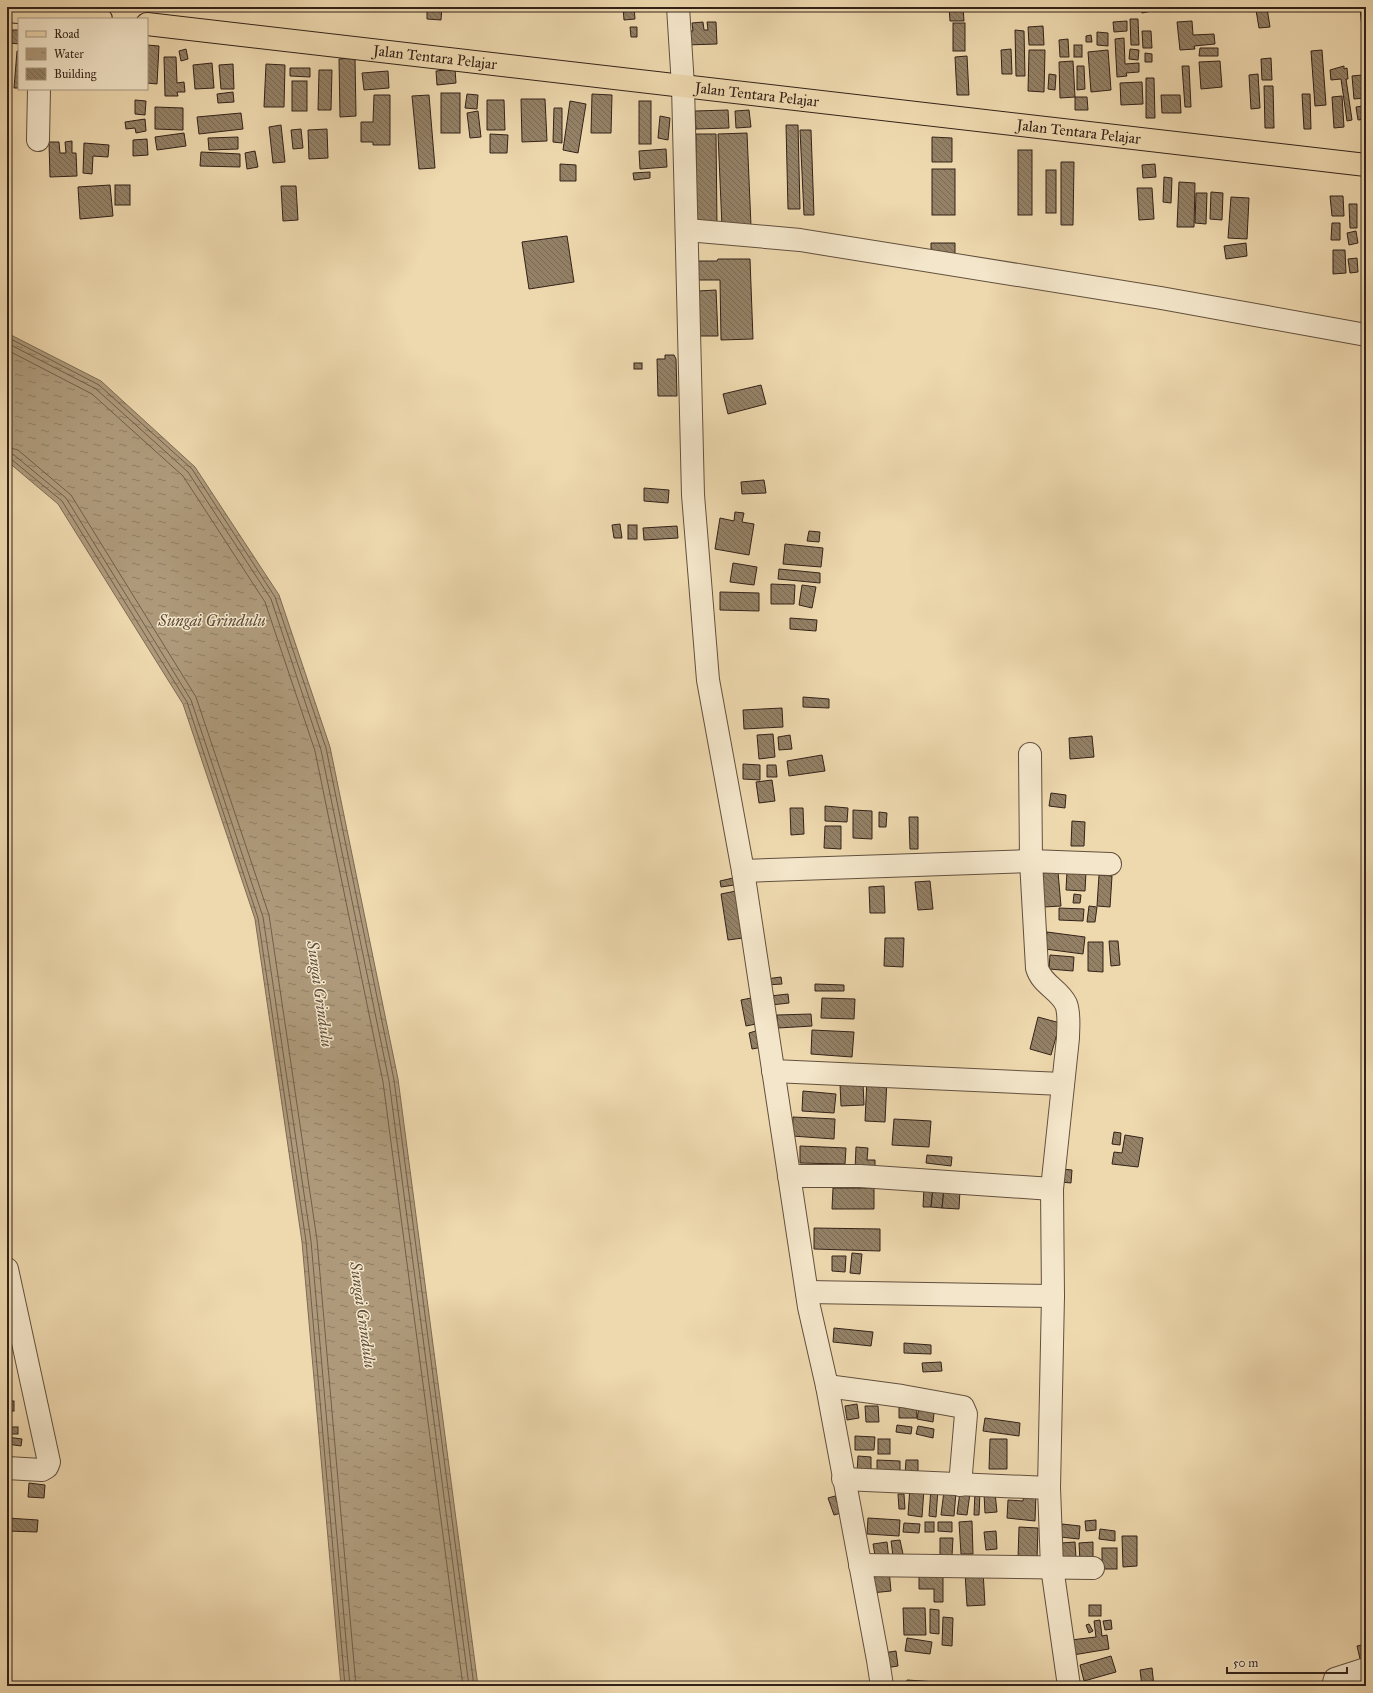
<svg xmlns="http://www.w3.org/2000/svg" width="1373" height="1693" viewBox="0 0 1373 1693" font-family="'IM FELL Great Primer',serif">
	<defs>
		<pattern id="water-ripples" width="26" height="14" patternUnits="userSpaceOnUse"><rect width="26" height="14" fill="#ae9a7b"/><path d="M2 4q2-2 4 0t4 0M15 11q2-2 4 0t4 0" fill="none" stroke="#8e7d64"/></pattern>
		<pattern id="building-back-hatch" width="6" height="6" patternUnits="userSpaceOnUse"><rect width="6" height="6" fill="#948166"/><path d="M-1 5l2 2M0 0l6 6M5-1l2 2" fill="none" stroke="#796953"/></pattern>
	</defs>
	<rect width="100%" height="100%" fill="#eed8ae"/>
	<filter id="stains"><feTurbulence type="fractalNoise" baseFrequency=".005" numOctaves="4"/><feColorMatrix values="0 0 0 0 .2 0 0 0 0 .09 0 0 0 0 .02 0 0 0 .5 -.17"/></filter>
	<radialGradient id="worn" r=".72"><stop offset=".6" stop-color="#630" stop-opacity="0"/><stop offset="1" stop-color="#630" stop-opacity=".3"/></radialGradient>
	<!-- water -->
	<polygon fill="url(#water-ripples)" stroke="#7d6a54" points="7,333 101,381 195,467 279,595 330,747 398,1079 478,1686 341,1686 302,1242 255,919 183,704 58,504 7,461"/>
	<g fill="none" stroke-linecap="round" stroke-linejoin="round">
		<!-- shore -->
		<g stroke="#705e4a" stroke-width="1">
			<polyline points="7,337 99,385 192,469 275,597 326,748 394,1080 474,1686"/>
			<polyline points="7,343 96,389 188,472 271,599 321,750 389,1081 469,1686"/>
			<polyline points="7,350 92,394 183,476 265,602 315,751 383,1082 463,1686"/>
			<polyline points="7,447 18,450 71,495 196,697 269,915 317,1240 356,1686"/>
			<polyline points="7,453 14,455 66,498 191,700 263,917 311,1241 350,1686"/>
			<polyline points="7,458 11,459 62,501 187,702 258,918 306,1241 345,1686"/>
		</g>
	</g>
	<!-- building -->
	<g fill="url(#building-back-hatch)" stroke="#332219">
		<polygon points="427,7 442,7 441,20 427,19"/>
		<polygon points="623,7 634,7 635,19 624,20"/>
		<polygon points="949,7 963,7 964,21 950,21"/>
		<polygon points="1141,7 1151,7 1152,11 1142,13"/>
		<polygon points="1360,7 1366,7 1366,74"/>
		<polygon points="1267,8 1270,27 1259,28 1256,10"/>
		<polygon points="1130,19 1138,19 1139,45 1131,45"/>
		<polygon points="1127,21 1127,31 1114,32 1113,22"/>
		<polygon points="1192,21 1193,35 1214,34 1215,44 1194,46 1195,49 1180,50 1177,22"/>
		<polygon points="703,22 704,30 708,30 707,22 716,22 717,44 686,45 685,31 693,31 692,23"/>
		<rect x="953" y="23" width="12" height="28"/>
		<polygon points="1043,26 1044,45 1029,45 1028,27"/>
		<polygon points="630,27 637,27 637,37 631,37"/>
		<polygon points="11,30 19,30 19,44 10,43"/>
		<polygon points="1015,30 1024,31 1025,76 1016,76"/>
		<polygon points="1142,31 1151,31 1152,48 1143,48"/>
		<polygon points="1097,32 1108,33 1108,46 1097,45"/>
		<polygon points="1091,35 1092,42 1086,42 1086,36"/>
		<polygon points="1124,38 1125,64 1139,63 1139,72 1126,73 1127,76 1117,77 1115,39"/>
		<polygon points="1068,39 1069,57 1060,57 1059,40"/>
		<polygon points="147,45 159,46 157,84 147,83"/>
		<rect x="1074" y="45" width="8" height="12"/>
		<polygon points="1200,48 1218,48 1218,56 1199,56"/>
		<polygon points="186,49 188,59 181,61 179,51"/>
		<polygon points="1011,49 1012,74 1002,74 1001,50"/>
		<polygon points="1130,49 1139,50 1138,60 1129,59"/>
		<polygon points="1029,50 1045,50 1044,92 1028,91"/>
		<polygon points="1108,50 1111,90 1091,92 1088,52"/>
		<polygon points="1322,50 1326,105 1315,106 1311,51"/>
		<polygon points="17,51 19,51 19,88 14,88"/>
		<polygon points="1145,53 1152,54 1152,62 1145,62"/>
		<polygon points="967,56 969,95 957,95 955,57"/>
		<polygon points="164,57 176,57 177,83 184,82 185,92 177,92 178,96 165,96"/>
		<polygon points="355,58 356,116 340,117 339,59"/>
		<polygon points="1271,58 1272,80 1262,80 1261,59"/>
		<polygon points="1073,61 1075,97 1060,98 1059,62"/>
		<polygon points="1220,61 1222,87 1201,89 1199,62"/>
		<polygon points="212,63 214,88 195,89 193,65"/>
		<polygon points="233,64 234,89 221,89 219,65"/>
		<polygon points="266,64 285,65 284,107 264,107"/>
		<polygon points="1077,66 1084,66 1085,89 1077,90"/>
		<polygon points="1182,66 1189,66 1191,107 1185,107"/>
		<polygon points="1344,66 1344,69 1347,68 1348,79 1346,79 1352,120 1347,121 1341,79 1331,80 1330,70"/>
		<polygon points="290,68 310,68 310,77 290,76"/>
		<polygon points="455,69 456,83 437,85 436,71"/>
		<polygon points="319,70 332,70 331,110 318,110"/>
		<polygon points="388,71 389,88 364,90 362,73"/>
		<polygon points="7,73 9,73 8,103 7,103"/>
		<polygon points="1049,74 1056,75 1055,90 1048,89"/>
		<polygon points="1258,74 1260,108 1251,109 1249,75"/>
		<polygon points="1362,75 1365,98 1354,99 1352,76"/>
		<polygon points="1146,78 1154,78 1155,118 1146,118"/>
		<rect x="292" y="81" width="15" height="30"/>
		<polygon points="1142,82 1143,104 1121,105 1120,83"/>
		<polygon points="1264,86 1273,86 1274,128 1265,128"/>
		<polygon points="233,92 234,102 218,103 217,94"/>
		<rect x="441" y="93" width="19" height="40"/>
		<polygon points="467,94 478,95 477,109 465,108"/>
		<polygon points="592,94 612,95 611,133 591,133"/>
		<polygon points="1302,94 1310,94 1311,129 1304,129"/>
		<polygon points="374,95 390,95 390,145 373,145 373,142 361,142 361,122 373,122"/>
		<polygon points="429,95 435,168 419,169 412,96"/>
		<polygon points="1161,95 1180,95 1181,113 1162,113"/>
		<polygon points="1342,96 1344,127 1334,128 1332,97"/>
		<polygon points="1075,97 1087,97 1088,110 1075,110"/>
		<polygon points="521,99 545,99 547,141 522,142"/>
		<polygon points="135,100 146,101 145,115 135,114"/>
		<polygon points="487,100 504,100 505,130 487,130"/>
		<polygon points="570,101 586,104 578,153 563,150"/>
		<rect x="639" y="101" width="12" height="43"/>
		<polygon points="1363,106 1365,119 1358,120 1356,107"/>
		<polygon points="155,107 183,108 183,130 155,129"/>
		<polygon points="554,108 562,108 562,143 553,142"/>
		<polygon points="728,110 729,128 696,129 695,111"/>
		<polygon points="749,110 751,127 736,128 735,111"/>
		<polygon points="478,111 481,137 470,138 467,113"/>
		<polygon points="241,113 243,129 199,134 197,117"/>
		<polygon points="660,116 670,118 668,140 658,138"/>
		<polygon points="145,119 146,131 136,133 135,128 126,129 125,122"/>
		<polygon points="281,125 285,162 273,163 269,127"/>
		<polygon points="786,125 798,125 800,209 788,209"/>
		<polygon points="301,129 303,148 293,149 291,130"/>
		<polygon points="327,129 328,158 309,159 308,130"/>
		<polygon points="800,130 811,130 814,215 804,215"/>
		<polygon points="184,133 186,146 157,150 155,137"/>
		<polygon points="747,133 751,226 722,227 718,134"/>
		<polygon points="490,134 508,135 507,153 490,153"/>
		<polygon points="696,134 716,134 717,226 696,226"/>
		<polygon points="238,137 238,149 209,150 208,138"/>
		<polygon points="932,137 952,138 952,162 932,162"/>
		<polygon points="147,139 148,155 133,156 133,140"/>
		<polygon points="72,141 72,153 76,153 77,176 50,177 49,142 59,142 60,153 66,153 65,142"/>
		<polygon points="84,143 109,145 108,157 93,156 92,174 83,173"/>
		<polygon points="666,149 667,167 640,169 639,151"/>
		<rect x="1018" y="150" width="14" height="65"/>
		<polygon points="255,151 258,167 247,169 245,153"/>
		<polygon points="201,152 240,154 240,167 200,166"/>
		<polygon points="1061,162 1074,162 1073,225 1061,225"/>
		<polygon points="560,164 576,165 576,181 560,181"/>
		<polygon points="1155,164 1156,177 1143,178 1142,165"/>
		<rect x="932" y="169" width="23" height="46"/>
		<rect x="1046" y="170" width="10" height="43"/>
		<polygon points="650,172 650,178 634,180 633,173"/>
		<polygon points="1164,177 1172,178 1171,203 1163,202"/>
		<polygon points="1179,182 1195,183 1194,227 1177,227"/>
		<polygon points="110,185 113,216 80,219 78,187"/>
		<rect x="115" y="185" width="15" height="20"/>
		<polygon points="281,186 296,186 298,220 283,221"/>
		<polygon points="1137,188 1152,188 1154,219 1139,220"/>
		<polygon points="1211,192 1223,193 1222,220 1210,219"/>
		<polygon points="1196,193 1207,193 1206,224 1195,223"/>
		<polygon points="1330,196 1343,196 1344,216 1332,216"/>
		<polygon points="1231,197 1249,198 1247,239 1228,238"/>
		<polygon points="1362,197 1366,197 1366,219 1363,219"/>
		<polygon points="1349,204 1357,204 1357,228 1350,228"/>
		<polygon points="1332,223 1340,223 1340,240 1331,240"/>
		<rect x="1363" y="223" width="3" height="29"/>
		<polygon points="1356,231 1358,243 1349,245 1347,233"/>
		<polygon points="567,236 574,282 529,289 522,242"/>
		<polygon points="931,243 955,243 955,255 931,256"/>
		<polygon points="1246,243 1247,256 1226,259 1224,246"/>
		<polygon points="1333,250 1345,250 1346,273 1333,274"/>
		<polygon points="1357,258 1358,272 1350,273 1348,259"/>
		<polygon points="718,259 750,259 753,339 721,340 720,280 698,280 698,261 717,261"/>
		<polygon points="716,290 718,336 700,336 698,291"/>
		<polygon points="665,355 674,355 676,359 677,396 658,396 657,359 665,359"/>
		<rect x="634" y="363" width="8" height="6"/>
		<polygon points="761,385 766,404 728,414 723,394"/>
		<polygon points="764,480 766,493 742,494 741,482"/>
		<polygon points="644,488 669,490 668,503 644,501"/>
		<polygon points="735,512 744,513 742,522 754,524 749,555 715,549 720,518 734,521"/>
		<polygon points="620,524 622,538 614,538 612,525"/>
		<rect x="628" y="525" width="9" height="14"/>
		<polygon points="677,526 678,538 644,540 643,528"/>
		<polygon points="809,531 820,532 819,542 807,541"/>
		<polygon points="785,544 823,548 821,567 783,564"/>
		<polygon points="733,563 757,567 754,585 730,582"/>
		<polygon points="779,569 820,573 820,583 778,579"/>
		<polygon points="771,584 795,585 794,604 771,604"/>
		<polygon points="802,585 816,587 812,608 799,605"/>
		<polygon points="720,592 759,593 759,611 720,610"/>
		<polygon points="790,618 817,620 816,631 790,629"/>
		<polygon points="803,697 829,699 829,708 803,707"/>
		<polygon points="782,708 783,727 744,729 743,710"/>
		<polygon points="773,734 775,757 759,759 757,735"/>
		<polygon points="790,735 792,749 779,750 778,737"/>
		<polygon points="1092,736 1094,757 1070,759 1069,738"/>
		<polygon points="822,755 825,771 789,776 787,761"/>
		<polygon points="743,764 760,765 760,780 743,779"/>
		<polygon points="767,765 776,765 777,777 767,777"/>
		<polygon points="772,780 775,801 759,803 756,782"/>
		<polygon points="1051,793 1066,795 1065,808 1049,806"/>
		<polygon points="825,806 848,808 847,822 825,821"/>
		<polygon points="790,808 803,808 804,834 791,835"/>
		<polygon points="853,810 872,811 872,839 853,838"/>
		<polygon points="879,812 887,813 886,827 879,827"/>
		<polygon points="909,817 918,817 918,849 910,849"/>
		<polygon points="1072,821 1085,822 1084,846 1071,846"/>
		<polygon points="825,826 841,826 841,849 824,848"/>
		<polygon points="1067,871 1086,872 1085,891 1066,890"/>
		<polygon points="1058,872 1061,906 1044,907 1041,873"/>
		<polygon points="1099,875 1112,876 1110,907 1097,906"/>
		<polygon points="733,878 734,885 721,887 720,881"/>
		<polygon points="930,881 933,909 918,910 915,882"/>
		<polygon points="884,886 885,913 870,913 869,887"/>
		<polygon points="736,891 743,938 728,940 721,894"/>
		<polygon points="1074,894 1081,895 1080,903 1073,903"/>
		<polygon points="1089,906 1097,907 1095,922 1087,922"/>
		<polygon points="1059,908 1084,909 1083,921 1059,920"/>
		<polygon points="1047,932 1085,937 1083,954 1045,949"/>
		<polygon points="885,938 904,938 903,967 884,966"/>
		<polygon points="1109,941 1118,941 1120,965 1111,966"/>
		<polygon points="1088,942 1103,942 1103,972 1088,971"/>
		<polygon points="1050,955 1074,957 1073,971 1049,969"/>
		<polygon points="781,977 782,984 766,985 766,979"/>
		<polygon points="815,984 844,985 844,991 815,991"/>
		<polygon points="788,994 789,1003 771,1005 770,996"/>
		<polygon points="751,998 756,1024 746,1026 741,1000"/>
		<polygon points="822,998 855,999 854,1019 821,1018"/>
		<polygon points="811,1014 812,1026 778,1028 777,1015"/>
		<polygon points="1038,1017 1060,1023 1051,1055 1030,1049"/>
		<polygon points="759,1030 763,1047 752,1049 749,1033"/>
		<polygon points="812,1030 854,1032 852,1057 811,1054"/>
		<polygon points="867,1078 887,1078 885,1122 865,1121"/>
		<polygon points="863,1083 864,1105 841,1106 840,1084"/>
		<polygon points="803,1091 836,1094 834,1113 802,1111"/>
		<polygon points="793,1117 835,1119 834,1139 792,1136"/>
		<polygon points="894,1119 931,1121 929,1147 892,1145"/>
		<polygon points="1114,1132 1121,1133 1120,1145 1112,1144"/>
		<polygon points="1125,1135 1143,1138 1138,1167 1112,1164 1114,1152 1122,1153"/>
		<polygon points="800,1146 846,1148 845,1164 800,1163"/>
		<polygon points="856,1147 868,1148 867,1160 875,1160 875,1168 855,1169"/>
		<polygon points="927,1155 952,1157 951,1166 926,1163"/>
		<polygon points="1062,1169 1072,1170 1071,1183 1061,1182"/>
		<polygon points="924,1187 933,1188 931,1207 923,1207"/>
		<polygon points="833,1188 874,1188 874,1209 832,1209"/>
		<polygon points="933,1188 944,1189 942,1208 931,1207"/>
		<polygon points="944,1189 960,1190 959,1209 942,1208"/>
		<polygon points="814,1228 880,1229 880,1251 814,1249"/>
		<polygon points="852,1253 862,1254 860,1274 850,1273"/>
		<polygon points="832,1256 846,1256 845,1272 832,1271"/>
		<polygon points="834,1328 873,1332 871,1346 833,1342"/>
		<polygon points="904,1343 931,1345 931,1354 904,1353"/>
		<polygon points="941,1362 942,1371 923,1372 922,1363"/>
		<polygon points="916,1398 917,1418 899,1418 899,1399"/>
		<rect x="7" y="1401" width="7" height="10"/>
		<polygon points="920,1402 935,1404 933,1422 917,1419"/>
		<polygon points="857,1404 859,1418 847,1420 845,1406"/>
		<polygon points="865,1406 878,1406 879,1422 866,1422"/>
		<polygon points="985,1418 1020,1423 1019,1436 983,1431"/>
		<polygon points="897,1425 912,1427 911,1434 896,1432"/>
		<polygon points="918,1426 934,1429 933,1438 916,1434"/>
		<rect x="7" y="1427" width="11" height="7"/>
		<polygon points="855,1436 875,1437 874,1450 855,1450"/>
		<polygon points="7,1437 22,1439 21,1446 7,1444"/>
		<rect x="878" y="1439" width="12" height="15"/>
		<polygon points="990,1439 1007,1439 1007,1469 989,1469"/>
		<polygon points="858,1456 871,1457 871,1473 857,1473"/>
		<polygon points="877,1460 900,1461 900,1474 877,1472"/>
		<polygon points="906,1460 918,1460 918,1476 905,1475"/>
		<polygon points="29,1483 45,1485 44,1498 28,1497"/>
		<polygon points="910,1487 924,1489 922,1517 908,1515"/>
		<polygon points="931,1488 938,1489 936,1517 929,1516"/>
		<polygon points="944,1491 956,1492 954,1516 941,1515"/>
		<polygon points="975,1491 980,1492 979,1515 974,1515"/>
		<polygon points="960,1492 970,1493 967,1515 957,1514"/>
		<polygon points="995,1493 997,1512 985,1513 984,1494"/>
		<polygon points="1024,1493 1036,1493 1035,1521 1007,1518 1008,1500 1023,1501"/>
		<polygon points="898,1494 904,1494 905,1509 899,1509"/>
		<polygon points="835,1496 841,1513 834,1515 828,1498"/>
		<polygon points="7,1518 38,1520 37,1532 7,1531"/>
		<polygon points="868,1518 900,1520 899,1536 867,1534"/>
		<polygon points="1096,1520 1096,1530 1086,1531 1085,1521"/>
		<polygon points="972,1521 973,1554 961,1554 959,1522"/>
		<rect x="925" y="1522" width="9" height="10"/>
		<polygon points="938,1522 952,1522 952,1532 938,1531"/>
		<polygon points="904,1523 920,1524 919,1533 903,1532"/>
		<polygon points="1062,1524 1080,1526 1079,1539 1060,1537"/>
		<polygon points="1019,1527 1038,1528 1037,1559 1018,1558"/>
		<polygon points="1100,1529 1115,1531 1115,1541 1099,1539"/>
		<polygon points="996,1531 997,1549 986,1550 984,1532"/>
		<polygon points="1122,1536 1137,1536 1137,1566 1123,1567"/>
		<polygon points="940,1538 953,1538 952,1556 940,1556"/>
		<polygon points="900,1540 903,1554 893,1556 891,1541"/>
		<polygon points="887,1542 889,1559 876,1561 873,1544"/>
		<polygon points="1075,1542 1076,1558 1062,1559 1061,1543"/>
		<polygon points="1093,1542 1093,1562 1080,1562 1079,1543"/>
		<rect x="1102" y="1548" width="15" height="21"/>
		<polygon points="889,1570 891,1591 871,1593 869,1572"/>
		<polygon points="983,1571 985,1605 967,1606 965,1572"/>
		<polygon points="919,1572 943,1576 943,1602 934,1602 934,1589 919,1589"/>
		<rect x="1089" y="1605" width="12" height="11"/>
		<polygon points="903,1608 925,1608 926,1635 904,1635"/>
		<polygon points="930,1609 939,1610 939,1634 930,1633"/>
		<polygon points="943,1617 953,1618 952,1646 942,1645"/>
		<polygon points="1100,1620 1102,1636 1107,1635 1109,1649 1073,1655 1071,1640 1096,1637 1094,1621"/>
		<polygon points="1111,1620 1112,1629 1105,1630 1103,1621"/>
		<polygon points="1089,1624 1093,1631 1089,1633 1086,1625"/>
		<polygon points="907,1638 932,1642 930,1654 905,1651"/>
		<polygon points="1366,1644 1366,1661 1361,1663 1357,1646"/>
		<polygon points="896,1651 898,1666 885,1668 883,1653"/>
		<polygon points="1111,1656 1116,1672 1084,1681 1080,1665"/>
		<polygon points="1152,1668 1154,1686 1142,1686 1140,1670"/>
		<polygon points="907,1680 937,1682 937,1686 906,1686"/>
	</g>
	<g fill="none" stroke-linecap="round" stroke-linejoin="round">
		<defs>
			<g id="minor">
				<polyline points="678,7 683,86 693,495 708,680 743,871 809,1307 827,1386 878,1660 882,1686"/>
				<polyline points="38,140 39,89"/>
				<polyline points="687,230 800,240 1161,298 1366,335"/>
				<path d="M1030 754 1031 861 1037 968C1042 985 1059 989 1066 1004 1070 1014 1068 1028 1068 1038L1052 1189 1053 1296 1049 1488 1052 1567 1069 1686"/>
				<polyline points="743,871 1031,861 1110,864"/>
				<polyline points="773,1071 1063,1084"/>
				<polyline points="789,1176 860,1176 1052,1189"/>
				<polyline points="7,1269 49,1462 47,1467 42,1470 7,1468"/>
				<polyline points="807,1292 1053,1296"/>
				<polyline points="827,1386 902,1396 963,1407 966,1414 960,1485"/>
				<polyline points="843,1479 1049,1488"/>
				<polyline points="860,1565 1093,1568"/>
				<polyline points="1333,1686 1335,1679 1366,1669"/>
			</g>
			<g id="major">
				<polyline points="7,11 101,19"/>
				<path id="s1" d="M147 24 1366 165"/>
			</g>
		</defs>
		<!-- minor casing -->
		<use href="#minor" stroke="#62503e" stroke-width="24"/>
		<!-- major casing -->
		<use href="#major" stroke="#332219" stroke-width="24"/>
		<!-- minor -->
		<use href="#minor" stroke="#f4e6ca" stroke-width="22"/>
		<!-- major -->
		<use href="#major" stroke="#eed8ae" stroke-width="22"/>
	</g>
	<g text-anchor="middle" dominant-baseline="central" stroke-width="3" stroke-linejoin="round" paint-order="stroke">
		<!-- street labels -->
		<g font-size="15" fill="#332219" stroke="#f4e6ca">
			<text stroke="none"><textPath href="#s1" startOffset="290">Jalan Tentara Pelajar</textPath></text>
			<text stroke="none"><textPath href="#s1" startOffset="614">Jalan Tentara Pelajar</textPath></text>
			<text stroke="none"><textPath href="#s1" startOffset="938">Jalan Tentara Pelajar</textPath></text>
		</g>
		<!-- water labels -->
		<g font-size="16" font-style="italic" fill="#5e4c3b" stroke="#f4e6ca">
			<text x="212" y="620">Sungai Grindulu</text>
			<text transform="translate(320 994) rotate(82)">Sungai Grindulu</text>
			<text transform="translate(363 1315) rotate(82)">Sungai Grindulu</text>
		</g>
	</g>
	<!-- margin -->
	<rect width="1373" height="1693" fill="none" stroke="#eed8ae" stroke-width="24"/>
	<rect x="8" y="8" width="1357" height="1677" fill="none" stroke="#332219" stroke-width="2"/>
	<rect x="12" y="12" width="1349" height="1669" fill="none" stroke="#332219"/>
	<!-- legend -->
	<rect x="18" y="18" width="130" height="72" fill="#f4e6ca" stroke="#a79883"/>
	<rect x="26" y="31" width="20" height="6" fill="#eed8ae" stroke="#a79883"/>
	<text x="54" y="38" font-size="12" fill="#332219">Road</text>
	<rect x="26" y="48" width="20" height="12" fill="url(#water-ripples)" stroke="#a79883"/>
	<text x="54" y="58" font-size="12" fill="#332219">Water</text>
	<rect x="26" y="68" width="20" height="12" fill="url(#building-back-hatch)" stroke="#a79883"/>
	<text x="54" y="78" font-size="12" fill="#332219">Building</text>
	<!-- scale -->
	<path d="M1227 1667v6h120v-6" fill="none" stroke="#332219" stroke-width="2"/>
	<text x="1233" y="1667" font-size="12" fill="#332219" stroke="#f4e6ca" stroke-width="3" paint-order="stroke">50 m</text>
	<rect width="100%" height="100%" filter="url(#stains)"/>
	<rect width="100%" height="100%" fill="url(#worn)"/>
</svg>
